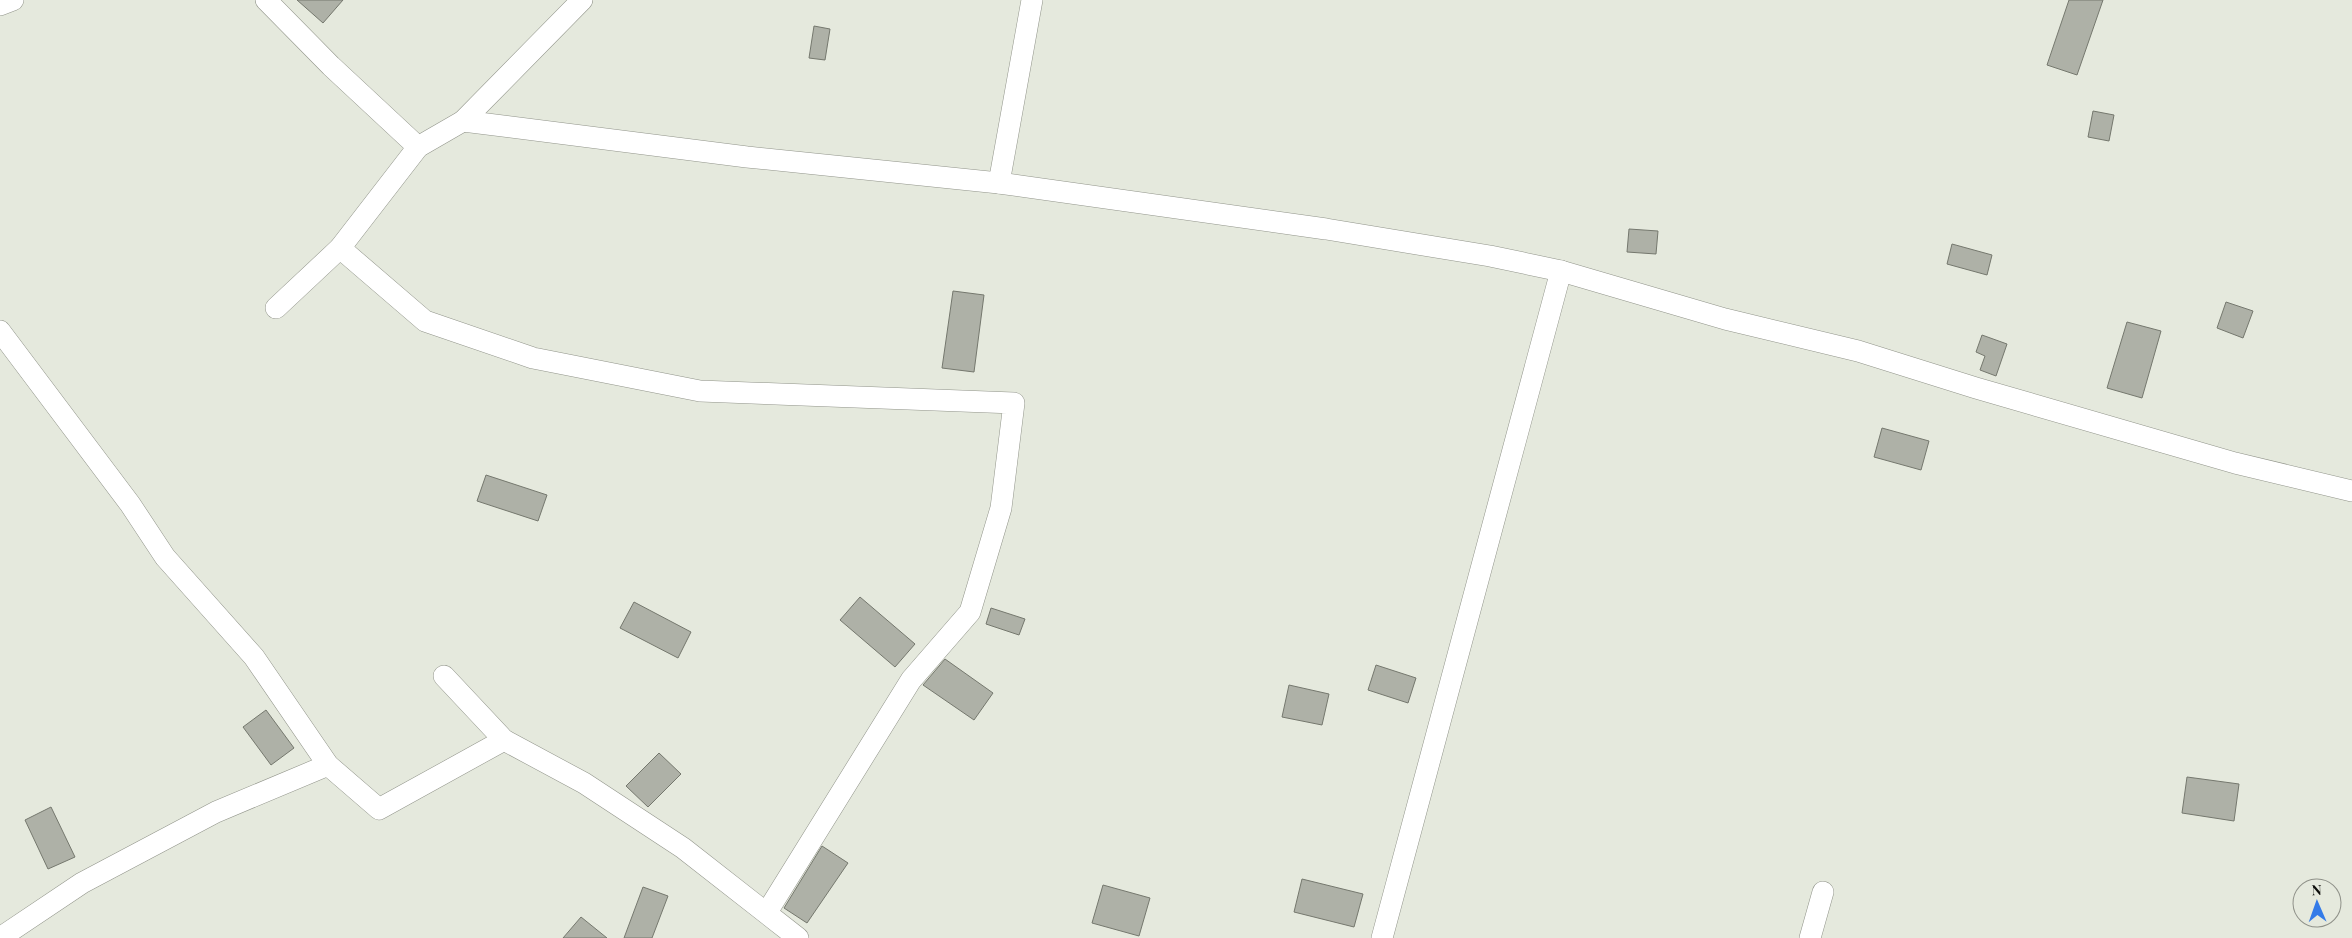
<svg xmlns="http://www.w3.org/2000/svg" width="2352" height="938" viewBox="0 0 2352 938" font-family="'Playfair Display',serif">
	<rect width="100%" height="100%" fill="#e5e9dd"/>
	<!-- building -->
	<g fill="#aeb1a7" stroke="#75786e">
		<polygon points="297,0 343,0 323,23"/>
		<polygon points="2069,0 2103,0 2077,75 2047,65"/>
		<polygon points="814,26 830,29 825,60 809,58"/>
		<polygon points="2093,111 2114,115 2109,141 2088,137"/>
		<polygon points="1629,229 1658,231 1656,254 1627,252"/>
		<polygon points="1952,244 1992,255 1987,275 1947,264"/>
		<polygon points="953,291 984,295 974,372 942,368"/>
		<polygon points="2226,302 2253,311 2243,338 2217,328"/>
		<polygon points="2127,322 2161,331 2142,398 2107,388"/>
		<polygon points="1982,335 2007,344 1996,376 1980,370 1985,356 1976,352"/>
		<polygon points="1882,428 1929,441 1921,470 1874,457"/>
		<polygon points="486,475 547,495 538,521 477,501"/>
		<polygon points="860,597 915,644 895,667 840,620"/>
		<polygon points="634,602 691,632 678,658 620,628"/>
		<polygon points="991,608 1025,619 1019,635 986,624"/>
		<polygon points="945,659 993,693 974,720 923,685"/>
		<polygon points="1376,665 1416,678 1408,703 1368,690"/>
		<polygon points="1289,685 1329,694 1322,725 1282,717"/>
		<polygon points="266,710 294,748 271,765 243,727"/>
		<polygon points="659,753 681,774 648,807 626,786"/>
		<polygon points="2187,777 2239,784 2234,821 2182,813"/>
		<polygon points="51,807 75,857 48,869 25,820"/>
		<polygon points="822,846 848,863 807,923 784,908"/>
		<polygon points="1302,879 1363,894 1354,927 1294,912"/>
		<polygon points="1103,885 1150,898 1139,936 1092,923"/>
		<polygon points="643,887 668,896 652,938 624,938"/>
		<polygon points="581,917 607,938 563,938"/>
	</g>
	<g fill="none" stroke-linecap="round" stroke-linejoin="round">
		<defs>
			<g id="minor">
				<polyline points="266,0 331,66 418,147"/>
				<polyline points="0,5 13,0"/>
				<polyline points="463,121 747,157 999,183 1326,229 1490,256 1561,271 1725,319 1858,351 1976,388 2235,463 2352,491"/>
				<polyline points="999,183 1032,0"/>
				<polyline points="340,248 425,321 533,358 700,391 1014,403 1001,508 970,612 911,680 767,912"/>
				<polyline points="276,308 340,248 418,147 463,121 582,0"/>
				<polyline points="0,331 130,504 165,557 254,657 328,765 379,809 504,740"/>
				<polyline points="444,676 504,740 584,783 683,848 798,938"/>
				<polyline points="0,938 82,883 216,812 328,765"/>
				<polyline points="1382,938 1561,271"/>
				<polyline points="1810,938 1823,892"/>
			</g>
		</defs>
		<!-- minor casing -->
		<use href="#minor" stroke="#91948a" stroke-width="22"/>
		<!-- minor -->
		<use href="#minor" stroke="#fff" stroke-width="21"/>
	</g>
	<!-- north arrow -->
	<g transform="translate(2317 903) rotate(358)"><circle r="24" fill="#e5e9dd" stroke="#8f9189"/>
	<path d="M0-4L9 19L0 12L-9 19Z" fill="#347be8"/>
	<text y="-8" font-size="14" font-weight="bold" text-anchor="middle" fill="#0d0e0b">N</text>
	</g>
</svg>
